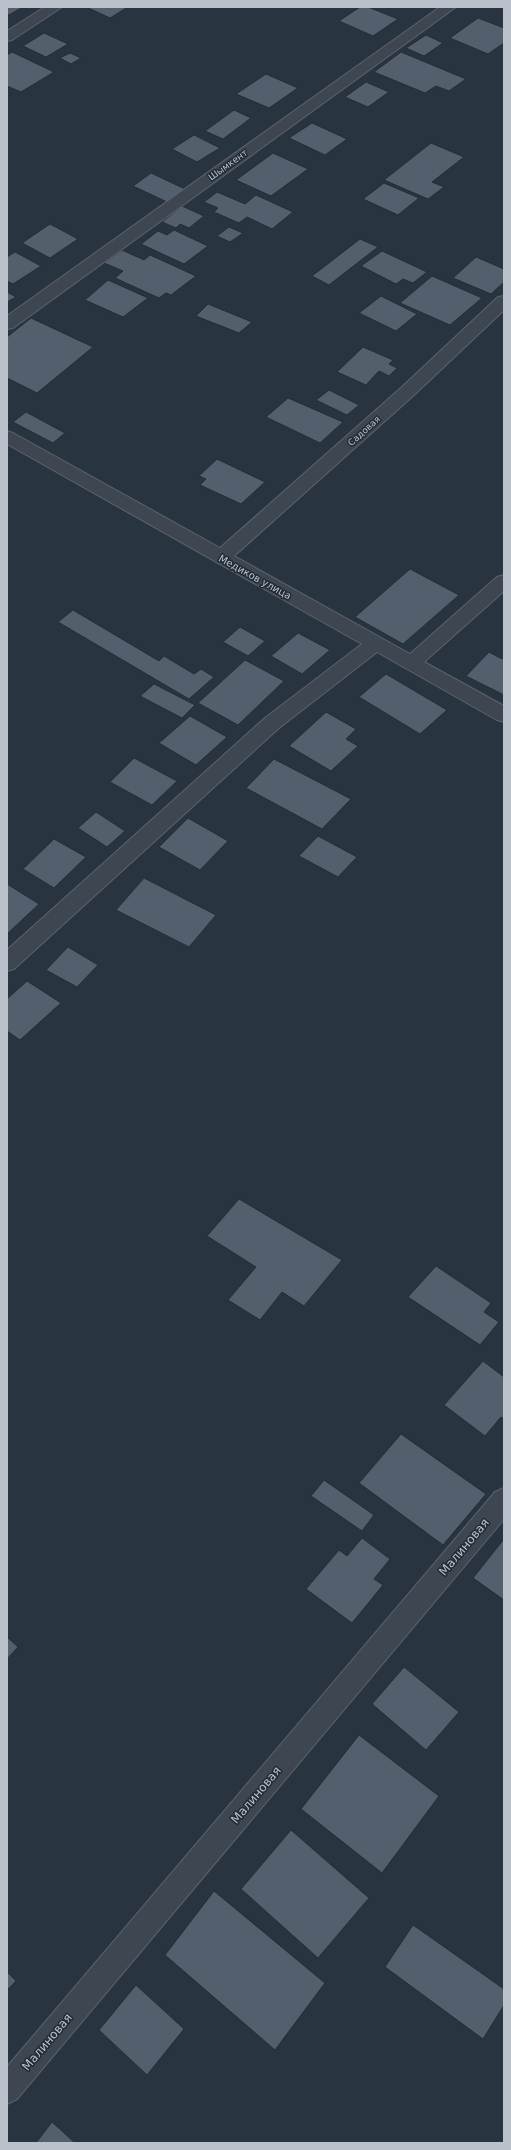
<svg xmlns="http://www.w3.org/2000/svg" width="511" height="2150" viewBox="0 0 511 2150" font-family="'DejaVu Sans',sans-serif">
	<rect width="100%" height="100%" fill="#293441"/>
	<!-- building -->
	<g fill="#545f6e" stroke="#242d38">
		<polygon points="7,7 23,7 9,15 7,14"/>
		<polygon points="86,7 128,7 110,18"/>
		<polygon points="360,7 368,7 398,19 373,36 339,21"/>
		<polygon points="478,18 504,28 504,43 488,54 450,38"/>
		<polygon points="44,33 68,44 46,57 23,46"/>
		<polygon points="426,35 443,43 424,56 406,48"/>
		<polygon points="12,52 54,72 21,92 7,86 7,55"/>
		<polygon points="401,52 466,79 449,91 436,86 425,93 374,72"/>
		<polygon points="70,53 81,58 71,64 60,58"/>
		<polygon points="266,74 298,88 269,108 236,94"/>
		<polygon points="366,82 389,92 368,107 345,97"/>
		<polygon points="234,110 251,118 223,139 205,131"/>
		<polygon points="312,123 347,139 325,155 289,138"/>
		<polygon points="194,135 220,148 197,162 172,149"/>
		<polygon points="431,143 464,157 432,182 444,187 428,199 384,180"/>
		<polygon points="273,153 308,169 271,196 236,180"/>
		<polygon points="151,173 185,189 167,202 133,186"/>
		<polygon points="384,183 419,198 398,215 363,199"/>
		<polygon points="217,192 245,204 256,195 293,212 272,229 247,217 239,223 214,212 218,208 204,202"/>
		<polygon points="182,206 204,216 189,228 180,224 176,228 162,222"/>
		<polygon points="50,224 78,239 50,258 22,243"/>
		<polygon points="229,227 243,233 230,242 217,236"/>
		<polygon points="174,230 208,246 184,264 141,244 158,231 167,235"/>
		<polygon points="360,239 378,247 329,285 312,276"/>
		<polygon points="122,250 144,260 150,255 196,276 171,295 166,293 159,298 115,278 123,271 104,263"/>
		<polygon points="382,251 427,272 413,283 403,279 396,284 361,266"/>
		<polygon points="15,252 41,266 13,284 7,281 7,257"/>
		<polygon points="476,257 504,269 504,282 491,294 453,278"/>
		<polygon points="432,276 482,298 450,325 400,303"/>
		<polygon points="108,280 148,298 123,317 85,300"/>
		<polygon points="7,292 16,297 7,302"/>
		<polygon points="381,296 417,314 396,331 359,313"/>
		<polygon points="208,304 252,322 239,333 196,316"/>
		<polygon points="31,318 93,347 37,393 7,378 7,337"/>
		<polygon points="363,347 393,360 389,364 397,368 389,376 379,371 366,385 337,372"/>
		<polygon points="329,390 359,405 347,415 316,400"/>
		<polygon points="288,398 343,422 320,443 266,417"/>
		<polygon points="26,412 65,433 53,443 13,422"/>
		<polygon points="217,459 265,482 241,504 200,485 206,479 199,476"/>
		<polygon points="410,569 459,595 403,644 355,617"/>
		<polygon points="73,610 159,661 164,656 194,674 201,669 214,677 189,699 58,622"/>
		<polygon points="240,627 265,641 248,656 223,642"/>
		<polygon points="298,633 330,650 302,674 271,656"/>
		<polygon points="489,652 502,659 504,656 504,695 466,676"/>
		<polygon points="245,660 284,681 238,725 198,703"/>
		<polygon points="386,674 447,710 420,734 359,697"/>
		<polygon points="154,684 195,705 182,718 140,696"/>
		<polygon points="326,712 356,729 346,739 358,746 331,771 289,746"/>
		<polygon points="190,716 227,737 196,765 159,743"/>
		<polygon points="134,758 177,781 152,805 110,782"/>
		<polygon points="274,759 351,799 322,829 246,788"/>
		<polygon points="96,812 125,831 107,847 78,828"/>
		<polygon points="188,818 228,841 200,870 159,847"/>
		<polygon points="318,836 357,857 338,877 299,856"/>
		<polygon points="54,839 86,857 54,888 23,869"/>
		<polygon points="144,878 216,915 189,947 116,910"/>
		<polygon points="7,884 39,904 7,934"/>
		<polygon points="68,947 98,965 77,987 46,970"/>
		<polygon points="27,981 61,1003 20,1040 7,1031 7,999"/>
		<polygon points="239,1199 342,1260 304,1306 282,1292 260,1320 228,1300 256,1267 207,1236"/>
		<polygon points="436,1266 491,1303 484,1312 499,1322 480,1345 408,1297"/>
		<polygon points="483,1361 504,1377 504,1419 501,1417 485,1436 444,1405"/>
		<polygon points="401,1434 486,1494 443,1545 359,1483"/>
		<polygon points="324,1480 374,1515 362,1531 311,1496"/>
		<polygon points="362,1538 390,1559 374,1579 383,1585 352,1623 306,1589 339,1550 347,1556"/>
		<polygon points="504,1539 504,1600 473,1578"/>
		<polygon points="7,1637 18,1647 7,1659"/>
		<polygon points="404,1667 459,1712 426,1750 372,1704"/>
		<polygon points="359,1735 439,1796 382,1873 301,1809"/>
		<polygon points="291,1830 369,1898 318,1958 241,1889"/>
		<polygon points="214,1891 325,1983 275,2050 165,1955"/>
		<polygon points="413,1925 504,1989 504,2005 483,2039 385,1967"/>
		<polygon points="7,1972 16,1981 7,1990"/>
		<polygon points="136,1985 184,2029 147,2075 99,2030"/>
		<polygon points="52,2122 75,2143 36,2143"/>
	</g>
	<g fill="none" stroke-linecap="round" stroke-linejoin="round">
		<defs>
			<g id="minor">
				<polygon points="45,7 62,7 12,40 7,41 7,31"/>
				<polygon points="440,7 456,7 13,328 7,329 7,316"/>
				<polygon points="504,296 504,310 414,395 234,556 410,654 497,577 504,575 504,591 424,662 504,706 504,722 497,720 377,652 279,728 14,969 7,971 7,950 265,718 362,644 7,444 7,431 13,433 220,548 402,387 498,297"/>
				<polygon points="504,1488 504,1519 17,2099 7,2104 7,2067 495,1492"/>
			</g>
		</defs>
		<!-- minor casing -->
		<use href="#minor" stroke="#5b646e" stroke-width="2"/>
		<!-- minor -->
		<use href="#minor" fill="#3d4651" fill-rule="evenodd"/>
	</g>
	<g text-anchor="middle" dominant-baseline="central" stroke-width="3" stroke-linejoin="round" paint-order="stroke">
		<!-- far-street labels -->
		<g font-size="9" fill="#bac1cb" stroke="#222b36">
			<text transform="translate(228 165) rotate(-36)">Шымкент</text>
			<text transform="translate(364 431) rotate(-42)">Садовая</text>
		</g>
		<!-- street labels -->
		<g font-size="10" fill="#bac1cb" stroke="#222b36">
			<text transform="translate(255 577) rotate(29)">Медиков улица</text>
		</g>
		<!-- near-street labels -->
		<g font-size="12" fill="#bac1cb" stroke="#222b36">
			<text transform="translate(464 1547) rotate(-50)">Малиновая</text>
			<text transform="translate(256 1795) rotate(-50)">Малиновая</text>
			<text transform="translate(47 2042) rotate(-50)">Малиновая</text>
		</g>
	</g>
	<!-- border -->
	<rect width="511" height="2150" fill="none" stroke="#bac1cb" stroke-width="16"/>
</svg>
